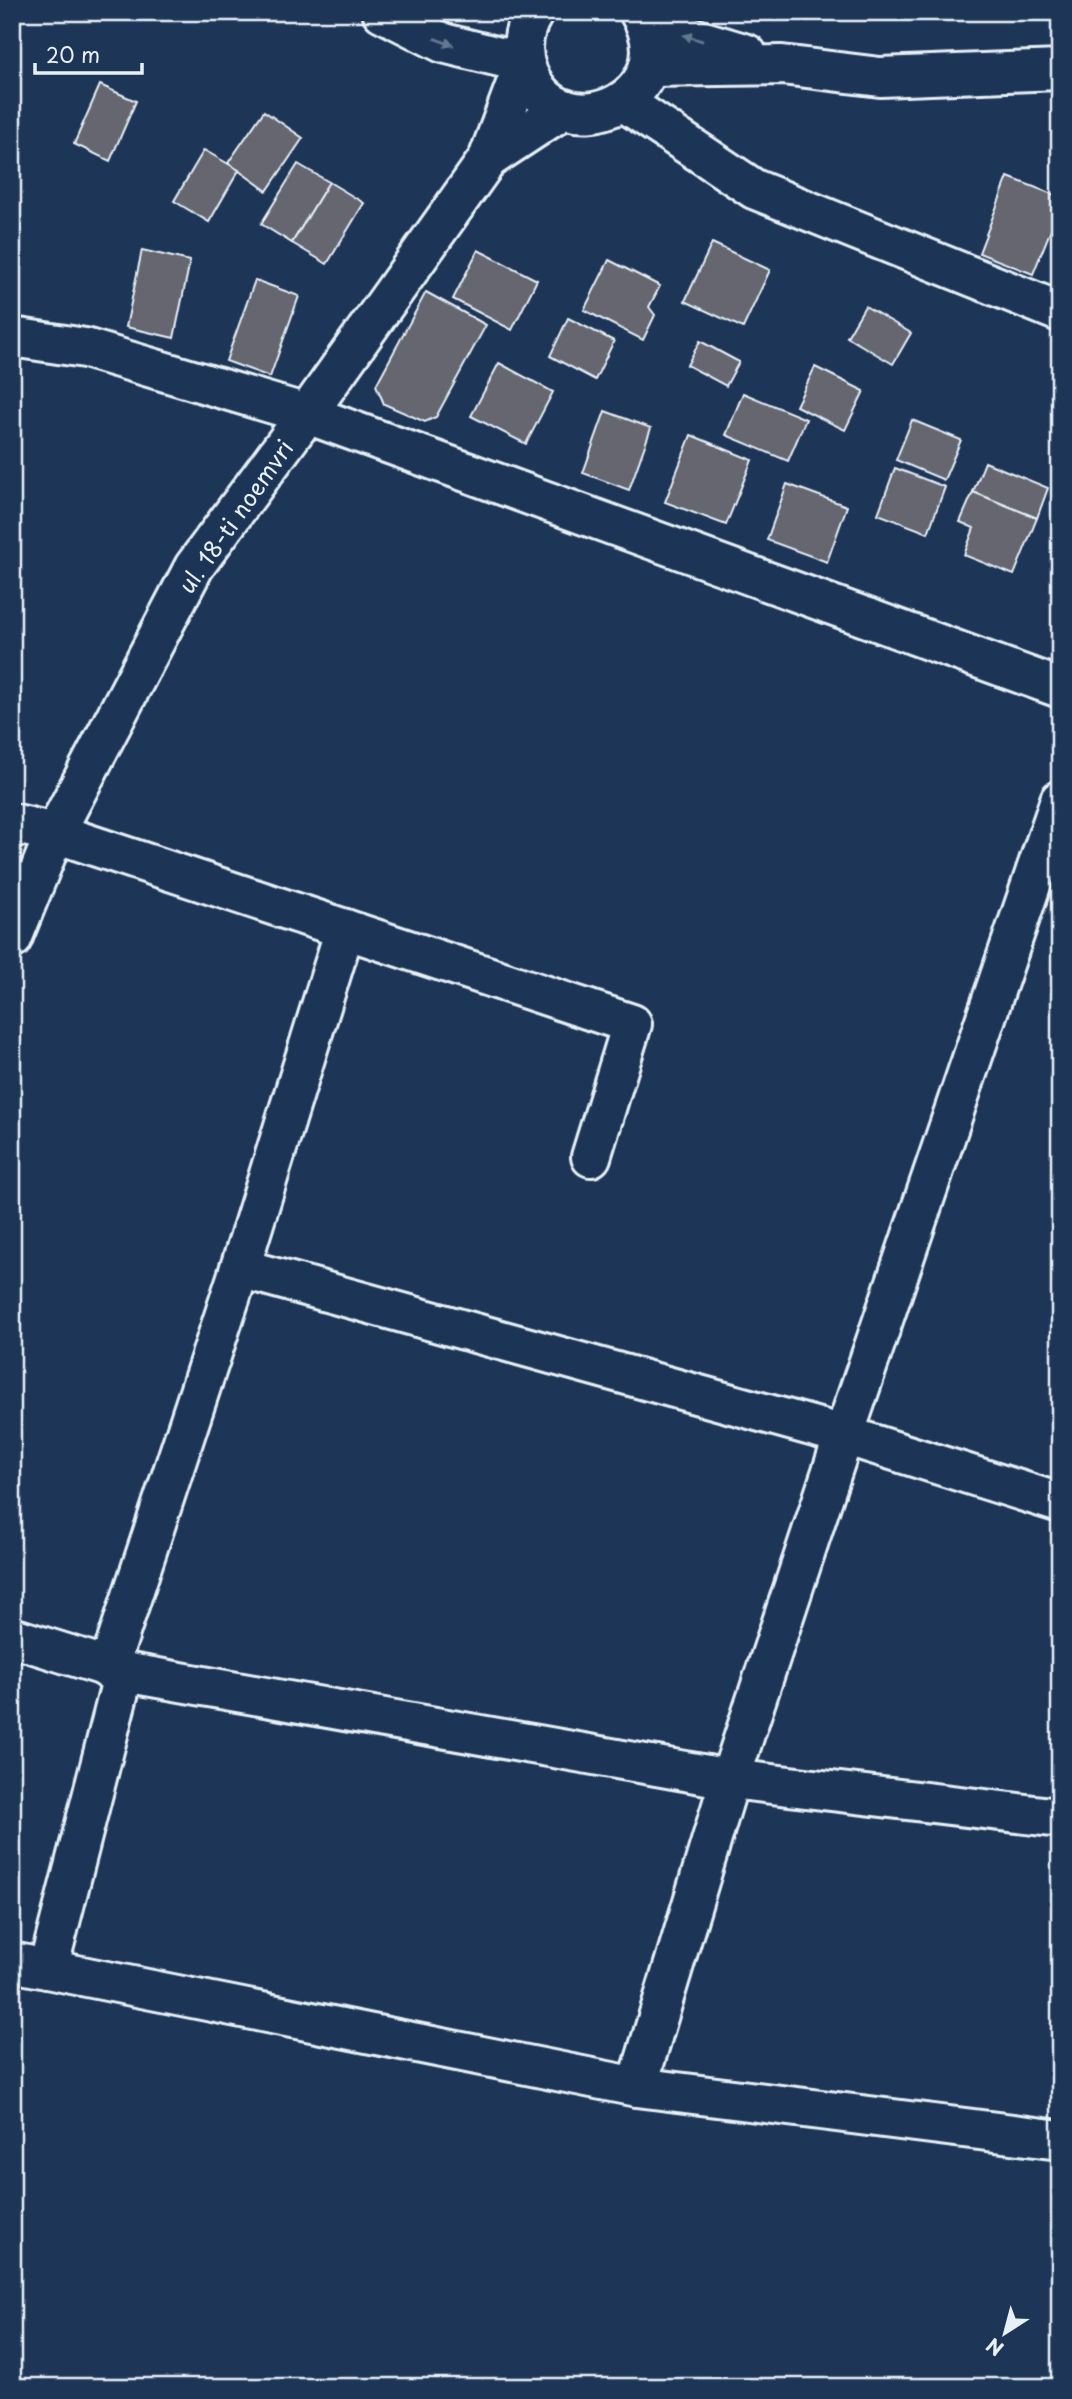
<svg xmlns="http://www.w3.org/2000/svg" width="1072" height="2399" viewBox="0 0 1072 2399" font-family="'Playpen Sans',sans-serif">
	<rect width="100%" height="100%" fill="#1d3557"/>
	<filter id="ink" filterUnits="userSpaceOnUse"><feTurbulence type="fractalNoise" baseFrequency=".0143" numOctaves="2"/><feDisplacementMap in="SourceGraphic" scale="14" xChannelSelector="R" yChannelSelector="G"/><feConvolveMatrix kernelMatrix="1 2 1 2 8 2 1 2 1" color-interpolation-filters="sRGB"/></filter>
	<g filter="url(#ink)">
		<!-- building -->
		<g fill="#65666f" stroke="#e8f1f8" stroke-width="2">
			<polygon points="100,85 136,101 110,161 74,144"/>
			<polygon points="264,111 303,138 267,191 228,163"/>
			<polygon points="204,150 239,170 209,222 174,201"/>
			<polygon points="298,164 329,182 292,243 261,224"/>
			<polygon points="1008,177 1060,197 1060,207 1033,274 979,253"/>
			<polygon points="329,182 364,203 327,264 292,243"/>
			<polygon points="712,243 770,270 743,328 685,301"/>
			<polygon points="142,250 190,261 174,338 126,327"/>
			<polygon points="478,250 537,280 512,330 453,299"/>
			<polygon points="609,260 660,286 649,307 655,315 643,340 584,310"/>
			<polygon points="255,280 299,296 270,377 226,361"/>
			<polygon points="426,292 486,325 436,417 425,422 384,404 376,385"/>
			<polygon points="865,306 911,333 893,364 847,337"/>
			<polygon points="568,318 614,341 595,380 550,356"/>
			<polygon points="700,341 739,362 726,386 687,365"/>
			<polygon points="499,363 553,392 526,444 471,416"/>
			<polygon points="815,367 864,391 845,430 796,406"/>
			<polygon points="743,393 806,419 788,461 726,435"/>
			<polygon points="605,411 651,428 629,490 583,473"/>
			<polygon points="912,420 961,440 944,480 896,460"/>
			<polygon points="691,435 752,460 726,525 665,502"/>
			<polygon points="985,462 1048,488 1037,518 973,492"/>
			<polygon points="895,468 945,487 928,533 878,514"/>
			<polygon points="787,484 847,506 827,562 767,540"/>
			<polygon points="973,492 1037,518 1014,575 964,555 974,528 960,522"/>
		</g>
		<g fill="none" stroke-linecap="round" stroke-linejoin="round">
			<defs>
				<g id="minor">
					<path d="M534 12C522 31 520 53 528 73 563 156 690 95 639 12"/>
					<polyline points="647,24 747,54"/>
					<polyline points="649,67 782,65 880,77 1060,70"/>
					<polyline points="624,102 754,189 1060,312"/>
					<polyline points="488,159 564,109"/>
					<polyline points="12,337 85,348 307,414 1060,688"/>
					<polyline points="12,823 55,833 632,1024 591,1157"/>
					<polyline points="12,939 55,833 194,567 307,414 488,159 524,63 443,43 382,12"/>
					<polyline points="240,1268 844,1435 1060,1503"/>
					<polyline points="12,1637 124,1672 730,1779 1060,1818"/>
					<polyline points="108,1669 240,1268 345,929"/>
					<polyline points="12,1962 637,2087 1060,2140"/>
					<polyline points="48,1969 124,1672"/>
					<polyline points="637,2087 730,1779 844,1435 1060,800"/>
				</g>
			</defs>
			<!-- minor casing -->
			<use href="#minor" stroke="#e8f1f8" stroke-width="44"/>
			<!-- minor -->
			<use href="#minor" stroke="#1d3557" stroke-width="38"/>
		</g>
		<!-- one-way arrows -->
		<defs><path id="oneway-solid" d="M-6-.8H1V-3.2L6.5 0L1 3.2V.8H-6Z" transform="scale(1.75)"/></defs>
		<g fill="#64778f">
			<use href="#oneway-solid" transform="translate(693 38) rotate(-163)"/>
			<use href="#oneway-solid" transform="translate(444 42) rotate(20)"/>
		</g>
	</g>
	<g text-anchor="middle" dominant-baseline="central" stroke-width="7" stroke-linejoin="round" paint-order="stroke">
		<!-- street labels -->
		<g font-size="23" fill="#e8f1f8" stroke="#1d3557">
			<text transform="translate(235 516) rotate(-55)">ul. 18-ti noemvri</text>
		</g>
	</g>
	<!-- margin -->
	<rect width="1072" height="2399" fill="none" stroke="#1d3557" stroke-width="42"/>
	<rect x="21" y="21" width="1030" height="2357" fill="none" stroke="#e8f1f8" stroke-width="2.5" filter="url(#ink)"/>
	<!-- north arrow -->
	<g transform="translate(1005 2333) rotate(216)" stroke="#1d3557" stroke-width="5" paint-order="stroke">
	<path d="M0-5L12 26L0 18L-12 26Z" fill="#e8f1f8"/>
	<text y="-10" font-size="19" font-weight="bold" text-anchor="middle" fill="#e8f1f8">N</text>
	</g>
	<!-- scale -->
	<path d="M35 63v10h107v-10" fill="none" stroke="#e8f1f8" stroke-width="3.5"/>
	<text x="46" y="63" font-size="21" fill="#e8f1f8" stroke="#1d3557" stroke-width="5" paint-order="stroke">20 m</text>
</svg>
